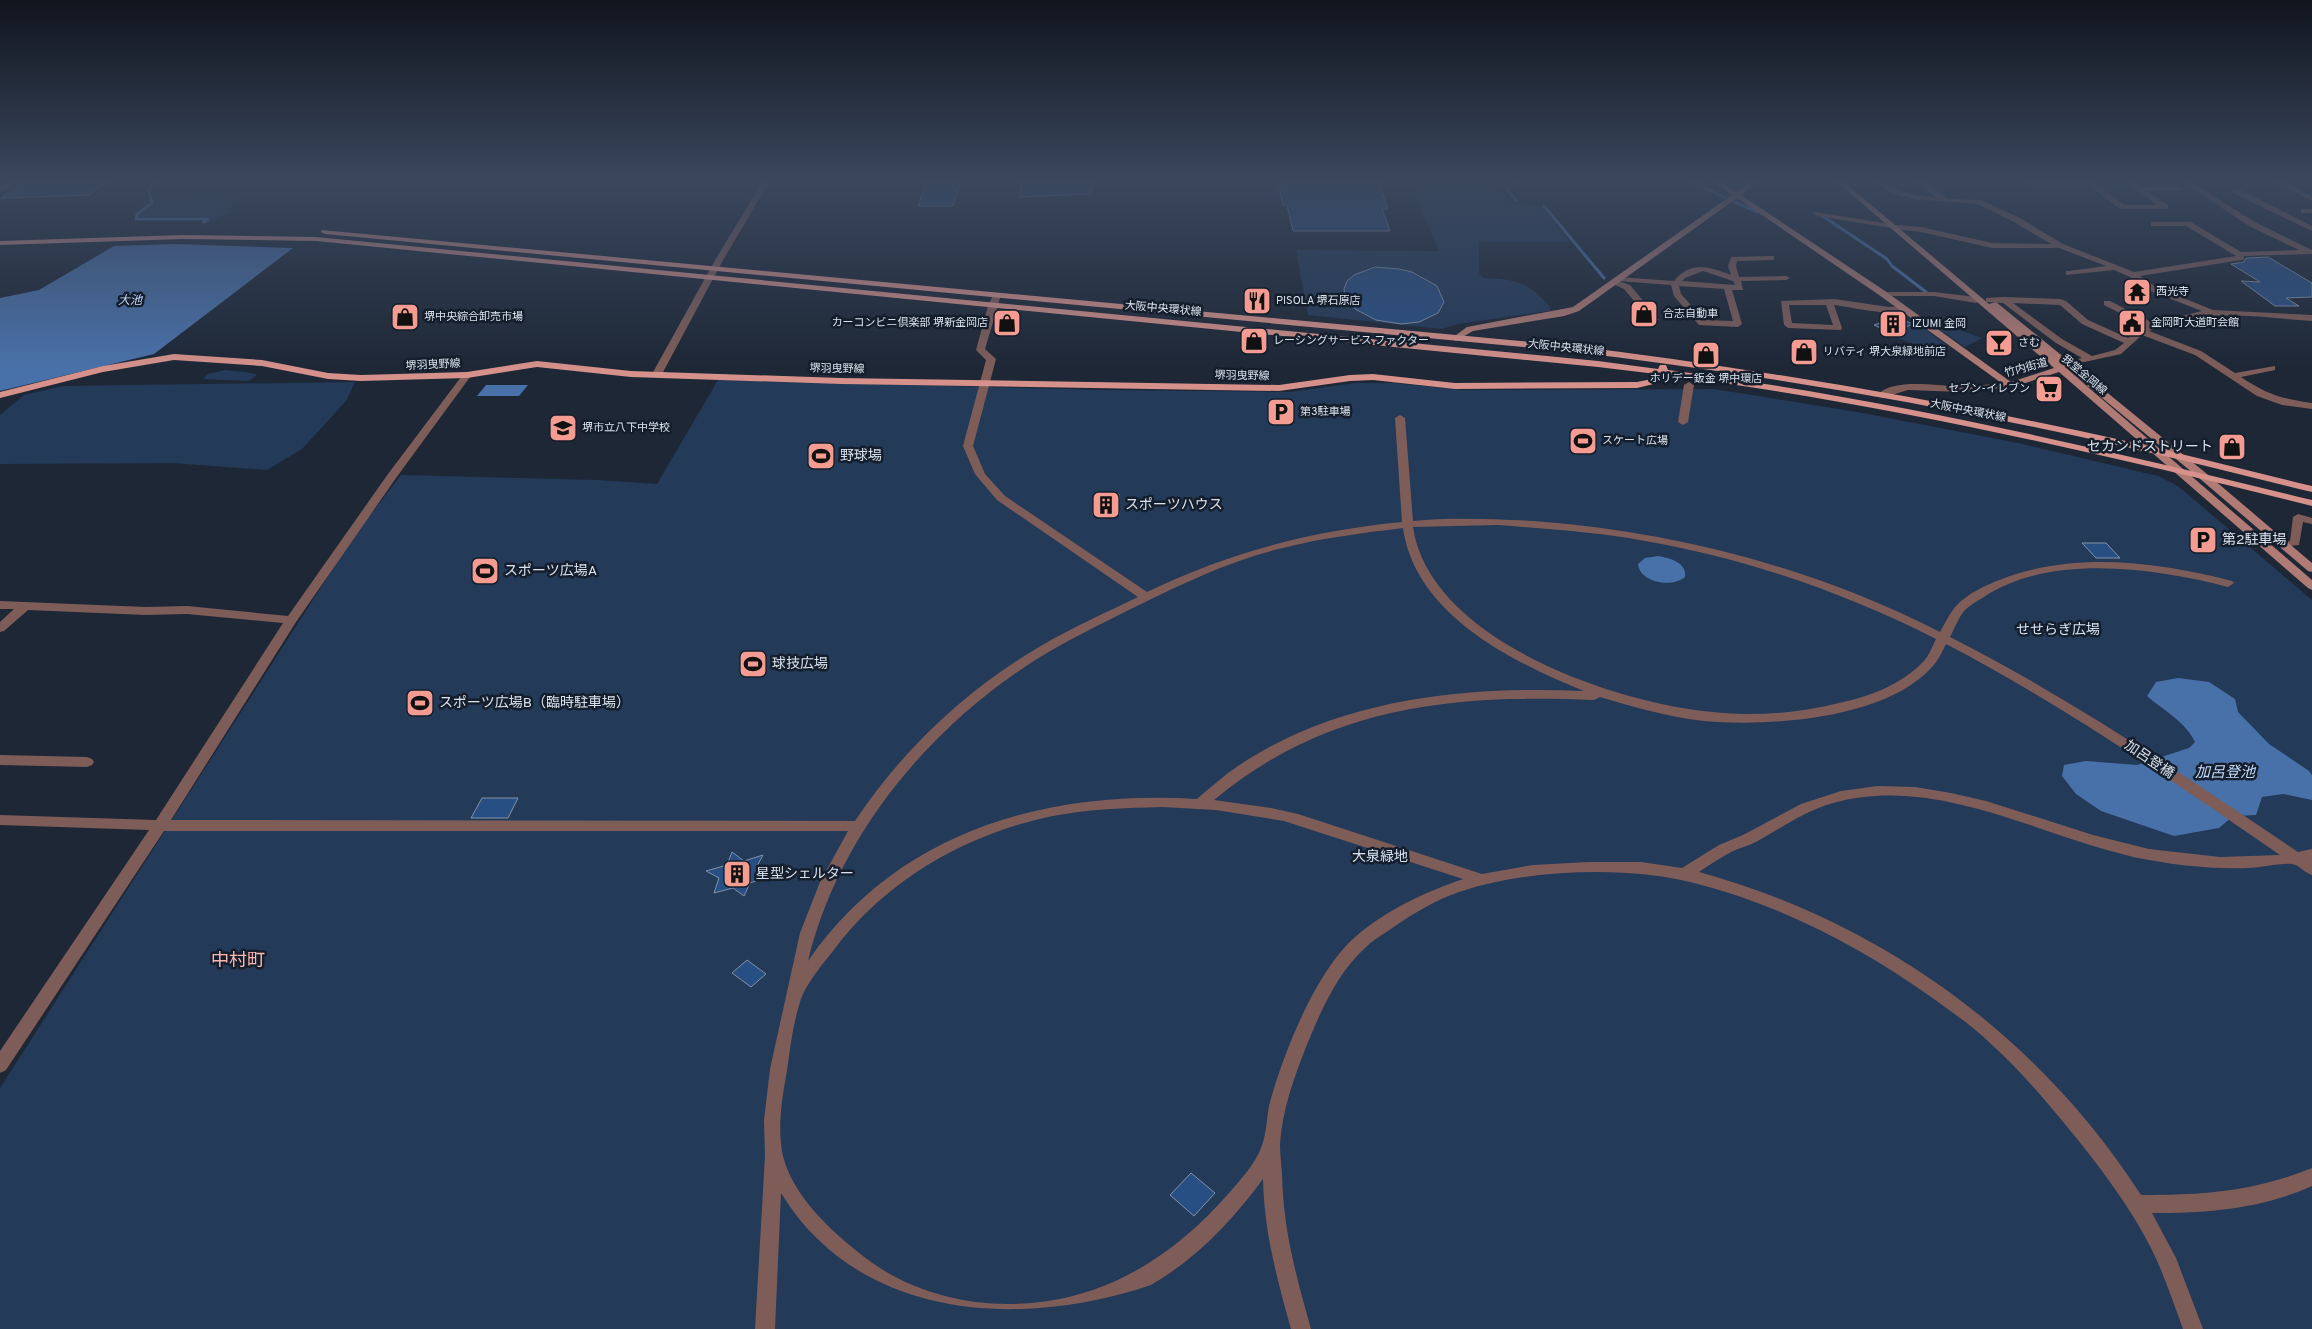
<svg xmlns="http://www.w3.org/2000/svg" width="2312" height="1329" viewBox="0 0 2312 1329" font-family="Overpass,'Noto Sans JP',sans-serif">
	<rect width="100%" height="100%" fill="#1d2736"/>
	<!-- green -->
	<g fill="#243a59">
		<path d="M1409 182H1504L1499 190 1508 203 1541 206 1570 242H1479V273L1482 278C1518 280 1526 280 1551 308L1549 311 1458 324 1442 329 1308 315 1296 250 1439 251Z"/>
		<polygon points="2093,184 2126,184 2137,191 2103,191"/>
		<path d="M237 196 230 208 233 212C223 214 217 219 208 222L213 218 210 217H139L140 213 151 206 156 198Z"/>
		<polygon points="1917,323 1950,348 1940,355 1888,334"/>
		<polygon points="1945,325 1982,338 1965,347 1935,326"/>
		<path d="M226 370C236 372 249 371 257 375L248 381 203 379 208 374Z"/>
		<polygon points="718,380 1105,390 1290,392 1355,383 1394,383 1462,390 1714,389 1857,412 2018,443 2158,476 2178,486 2312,600 2312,1329 0,1329 0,1088 352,539 401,475 598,480 657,484"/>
		<polygon points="355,382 346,401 302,449 267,470 172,463 0,464 0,415 24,395 63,386"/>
	</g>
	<!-- water -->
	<g fill="#4971a9">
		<polygon points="176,244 293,248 154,354 0,391 0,298 39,290 114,246"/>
		<polygon points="486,385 528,385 519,396 477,396"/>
		<path d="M1658 556C1669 558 1687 562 1685 577 1672 588 1640 583 1638 564L1645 558Z"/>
		<path d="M2178 678 2209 682 2235 699 2238 712 2269 744 2309 771 2312 775V800L2283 794 2262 797 2256 815 2233 816 2219 828 2174 836 2101 811 2076 794 2062 776 2064 765 2086 761 2137 765 2189 748 2195 742C2185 721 2164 711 2147 696L2156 682Z"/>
	</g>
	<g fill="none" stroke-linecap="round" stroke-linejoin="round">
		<!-- stream -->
		<g stroke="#4971a9" stroke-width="3">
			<polyline points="154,182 149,191 152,203 137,214 136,219 208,219 204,222"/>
			<polyline points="1514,182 1507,190 1516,200"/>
			<polyline points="1694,182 1725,198"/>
			<polyline points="1734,202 1758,212"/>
			<polyline points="1544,206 1604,278"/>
			<polyline points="1821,215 1887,259 1892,266 1926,292"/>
		</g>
	</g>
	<!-- building -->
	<g fill="#284f84" stroke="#8491a4">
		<polygon points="25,182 107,182 89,195 1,198"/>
		<polygon points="927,182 960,182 953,206 918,206"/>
		<polygon points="1022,182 1092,182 1091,194 1019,197"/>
		<polygon points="1282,182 1378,182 1388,209 1382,209 1390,231 1293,231 1287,205 1283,205 1279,187 1283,187"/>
		<polygon points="2268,257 2312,283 2312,297 2286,298 2299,306 2275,306 2241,281 2260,282 2231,264 2244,262 2246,258"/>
		<polygon points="1375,267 1399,269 1412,272 1437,286 1444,302 1438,313 1419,322 1401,324 1376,320 1355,309 1345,296 1344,289 1347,281 1354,275"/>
		<polygon points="1896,317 1913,324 1891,333 1874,325"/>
		<polygon points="1094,494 1119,494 1119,515 1093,515"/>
		<polygon points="2082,543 2106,543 2120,558 2096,558"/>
		<polygon points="482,798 518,798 508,818 471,818"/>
		<polygon points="732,852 744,861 763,855 756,868 767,877 750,883 744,896 733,888 714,893 719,878 706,871 727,865"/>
		<polygon points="747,960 766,974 751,987 732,973"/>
		<polygon points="1191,1173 1215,1193 1194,1216 1170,1195"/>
	</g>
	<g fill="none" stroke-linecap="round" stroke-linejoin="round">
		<!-- street -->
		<g fill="#7e5d59" fill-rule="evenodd">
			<polygon points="9,182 17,182 0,192 0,187"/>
			<polygon points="762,182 769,182 722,262 662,374 657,377 654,376 652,374 714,262"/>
			<path d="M1875 182C1884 182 1888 186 1897 190 1910 195 1923 196 1937 198L1917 182H1925L1948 199 1981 200 2018 217 2063 244 2134 272 2236 256 2186 226H2151V222H2191L2241 252 2299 250 2249 226 2183 182H2191L2255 222 2312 250V254L2244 256V260H2241L2140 276 2156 287 2213 310 2312 315V321C2255 317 2202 307 2149 331L2201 351 2235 373 2275 366V370L2241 377C2266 394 2282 399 2312 403V409L2282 405 2257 396 2195 355 2142 335 2121 354 2066 366V362L2082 358 2056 343 2003 303 1986 302V298L2003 297 2060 299 2066 301 2088 320 2128 338 2138 329 2145 326 2104 305V301H2110L2153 323 2202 311 2150 291 2130 277 2114 270 2066 275V271H2069L2106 266 2059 248H1992L1921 232 1896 229V225H1899L1921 227 1992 243 2051 244 2012 221 1977 204 1914 199 1891 193ZM2013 303 2060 305 2082 324 2124 343 2115 350 2092 356 2062 339Z"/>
			<polygon points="2025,182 2092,182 2125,205 2157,205 2126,182 2134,182 2141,187 2179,187 2183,189 2179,191 2147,191 2168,205 2168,209 2120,209 2090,187 2032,187"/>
			<polygon points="2275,182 2284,182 2312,196 2312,201"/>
			<polygon points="2233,189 2239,189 2312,226 2312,231 2233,193"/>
			<rect x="2301" y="209" width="11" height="4"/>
			<polygon points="1814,212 1891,224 1895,226 1891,228 1817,216 1813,214"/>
			<path d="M1771 256H1774V260L1737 261 1736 266 1739 277 1786 276 1790 278 1786 280 1741 281 1743 290H1732L1742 324 1738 327 1699 325 1674 296 1671 285 1618 281 1630 285 1659 320 1652 322 1624 289 1611 283 1618 277 1674 281C1692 260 1709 267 1731 275L1728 266 1731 257ZM1703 271 1733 281 1735 285 1682 281 1685 278ZM1679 286 1724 289 1733 321 1704 320 1681 294Z"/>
			<polygon points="1881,292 1934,292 1976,297 1980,300 1976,303 1934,296 1884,296 1880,294"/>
			<path d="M994 293 1001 295 985 349 996 359 973 446 985 474 1005 496 1147 592C1231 552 1310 531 1402 522L1395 418 1400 415 1405 418 1413 521C1452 517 1494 519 1534 521 1673 531 1815 568 1940 632 1945 623 1950 613 1956 606 1968 593 1986 585 2002 579 2076 551 2158 562 2232 581L2234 583 2228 587C2155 568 2050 553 1984 597 1977 601 1970 605 1965 610 1958 618 1955 628 1950 637 2072 699 2185 776 2298 852L2312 849V875C2305 873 2299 865 2292 864 2278 863 2262 868 2247 868 2215 869 2181 866 2149 860 2046 841 1941 773 1833 803 1805 811 1781 828 1756 842 1748 846 1739 848 1731 852 1720 858 1709 865 1699 872 1881 922 2039 1036 2141 1195 2204 1195 2253 1192 2312 1168V1186C2261 1209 2208 1213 2152 1213L2176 1258 2203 1329H2183C2173 1302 2164 1274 2151 1248 2129 1205 2100 1167 2069 1129 2045 1100 2020 1070 1991 1044 1974 1027 1953 1013 1934 999 1861 947 1781 905 1694 883 1626 865 1517 869 1451 895 1428 904 1408 917 1388 931 1380 936 1372 941 1365 948 1337 973 1320 1013 1306 1047 1294 1078 1282 1111 1280 1144 1280 1153 1281 1164 1282 1173 1283 1230 1296 1275 1311 1329H1291C1277 1279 1264 1231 1263 1179 1233 1220 1196 1259 1151 1285 1022 1329 859 1321 781 1193L775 1329H755L765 1156 764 1120 770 1069 800 933 820 882 848 831H164L6 1070 0 1073V1051L149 830 0 825V815L156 820 283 623 187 614 146 615 28 610 4 631 0 632V622L14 609H0V601L146 607 187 606 288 616 388 474 464 373H470V377L396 478 296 622 171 820 855 821C902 750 967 689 1039 647 1071 628 1105 613 1138 597L997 500 975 474 963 446 986 360 976 350 988 306ZM1498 525C1547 529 1596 532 1645 541 1745 558 1846 593 1936 639 1932 647 1929 656 1923 662 1901 685 1868 697 1839 703 1794 714 1749 717 1703 711 1608 700 1429 638 1413 527ZM1403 528C1415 614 1512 662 1584 691 1465 686 1340 698 1238 766 1223 776 1210 788 1197 799 1045 790 898 831 808 961 838 836 929 727 1037 659 1069 639 1103 623 1137 606 1184 583 1232 560 1283 548 1322 538 1362 533 1403 528ZM1946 644C2063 705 2171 780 2280 855L2220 857 2149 849 2093 835 1986 801 1951 793 1915 787 1878 786 1841 791 1801 804 1743 835 1719 845 1682 868 1641 862H1589L1533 865 1482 874 1298 814 1271 808 1214 800C1327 706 1453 694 1594 700L1600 697C1634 707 1668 717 1704 721 1769 727 1886 719 1932 667 1938 661 1942 652 1946 644ZM1162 807 1216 810 1284 821 1463 879C1425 892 1384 911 1354 938 1317 971 1286 1047 1272 1095 1266 1112 1268 1131 1261 1148 1255 1164 1241 1179 1230 1192 1182 1247 1122 1290 1048 1301 981 1311 911 1296 858 1252 829 1229 792 1194 783 1156 777 1129 782 1097 787 1071 790 1048 793 1024 800 1002 805 985 822 965 833 951 885 880 968 833 1053 816 1089 809 1125 808 1162 807Z"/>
			<path d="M1834 299 1889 307 1905 306 1909 309C1896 318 1851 307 1834 305L1842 328 1841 330 1788 328 1784 325 1781 301ZM1789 305H1826L1833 325 1792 323Z"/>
			<polygon points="1689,382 1694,385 1688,422 1683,425 1678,422 1684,385"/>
			<path d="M2010 382 2013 383V387L1962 392 1908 390 1882 398 1877 395C1895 377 1937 387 1960 386 1977 386 1993 384 2010 382Z"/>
			<polygon points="2298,514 2312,518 2312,524 2303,522 2299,545 2280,547 2278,545 2280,543 2290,541 2293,517"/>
			<polygon points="0,755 87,757 92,759 94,762 92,765 87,767 0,765"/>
		</g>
		<!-- secondary -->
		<polygon fill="#af7b74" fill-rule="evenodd" points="1714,182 1722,182 1736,192 1750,182 1758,182 1741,195 1885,291 2011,382 2054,368 1837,182 1844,182 1989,304 1996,302 2207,474 2312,563 2312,572 2308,571 2199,478 2067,369 2312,580 2312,590 2308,588 2059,372 2013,387 2007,387 1879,295 1737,198 1579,311 1564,316 1473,331 1456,341 1452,338 1467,327 1573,307 1732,195"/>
		<!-- primary -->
		<g fill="#d5918a" fill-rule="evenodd">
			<path d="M322 230 1565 345C1754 368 1941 400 2126 441 2188 455 2250 471 2312 486V492C2250 477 2188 461 2126 447 1941 405 1754 373 1565 351L325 234 321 232Z"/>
			<path d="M183 235 316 237 1598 361 1658 369 1660 365H1666L1668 370C1885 398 2099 448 2312 500V506C2098 453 1883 403 1665 375L1658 383 1637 388 1455 389 1373 380 1350 381 1279 391 841 384 631 377 537 367 467 378 361 381 328 379 262 366 174 360 103 372 0 398V392L103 366 174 354 262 360 328 373 361 375 467 372 537 361 631 371 841 378 1279 385 1350 375 1373 374 1455 383 1637 382 1652 379 1656 374 1598 367 316 241 183 239 0 245V241Z"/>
		</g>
	</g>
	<!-- sky -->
	<linearGradient id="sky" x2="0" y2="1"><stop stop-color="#10151e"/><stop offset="0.49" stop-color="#3a475d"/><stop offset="1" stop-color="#3a475d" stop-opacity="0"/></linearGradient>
	<rect width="2312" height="368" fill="url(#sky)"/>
	<!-- icons -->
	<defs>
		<symbol id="temple-square" viewBox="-11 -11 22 22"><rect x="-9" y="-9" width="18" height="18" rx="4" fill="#f59c92" stroke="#141e2c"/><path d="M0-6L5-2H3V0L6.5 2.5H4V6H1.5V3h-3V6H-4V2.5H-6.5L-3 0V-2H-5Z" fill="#111"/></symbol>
		<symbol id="restaurant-square" viewBox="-11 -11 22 22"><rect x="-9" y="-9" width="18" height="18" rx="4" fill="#f59c92" stroke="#141e2c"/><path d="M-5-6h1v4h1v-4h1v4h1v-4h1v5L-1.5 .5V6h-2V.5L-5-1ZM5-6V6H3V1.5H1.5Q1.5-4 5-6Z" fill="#111"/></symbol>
		<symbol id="shop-square" viewBox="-11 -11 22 22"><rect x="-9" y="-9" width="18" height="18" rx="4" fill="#f59c92" stroke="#141e2c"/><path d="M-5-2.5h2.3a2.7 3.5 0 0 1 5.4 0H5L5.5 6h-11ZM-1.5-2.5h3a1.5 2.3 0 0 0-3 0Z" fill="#111"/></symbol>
		<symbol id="civic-square" viewBox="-11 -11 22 22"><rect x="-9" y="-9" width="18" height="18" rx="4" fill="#f59c92" stroke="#141e2c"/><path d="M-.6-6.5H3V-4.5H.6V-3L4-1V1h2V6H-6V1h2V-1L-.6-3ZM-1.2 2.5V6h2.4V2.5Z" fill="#111"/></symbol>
		<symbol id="building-square" viewBox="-11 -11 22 22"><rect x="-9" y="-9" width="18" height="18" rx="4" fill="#f59c92" stroke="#141e2c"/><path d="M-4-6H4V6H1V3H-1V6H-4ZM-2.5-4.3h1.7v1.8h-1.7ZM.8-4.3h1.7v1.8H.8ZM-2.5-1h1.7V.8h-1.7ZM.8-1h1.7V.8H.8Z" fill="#111"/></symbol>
		<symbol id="bar-square" viewBox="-11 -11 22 22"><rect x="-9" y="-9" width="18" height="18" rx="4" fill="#f59c92" stroke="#141e2c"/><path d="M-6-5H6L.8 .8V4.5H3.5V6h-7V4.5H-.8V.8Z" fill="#111"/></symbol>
		<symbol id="supermarket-square" viewBox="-11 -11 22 22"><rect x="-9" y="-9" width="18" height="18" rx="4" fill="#f59c92" stroke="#141e2c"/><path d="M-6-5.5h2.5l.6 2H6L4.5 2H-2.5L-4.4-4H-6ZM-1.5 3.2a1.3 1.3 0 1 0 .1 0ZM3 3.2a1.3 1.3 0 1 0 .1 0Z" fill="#111"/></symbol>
		<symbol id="parking-square" viewBox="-11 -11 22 22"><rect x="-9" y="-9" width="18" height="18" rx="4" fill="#f59c92" stroke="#141e2c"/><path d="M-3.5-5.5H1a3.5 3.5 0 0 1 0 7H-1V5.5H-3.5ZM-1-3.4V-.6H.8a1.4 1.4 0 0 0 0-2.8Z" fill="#111"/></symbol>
		<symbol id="school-square" viewBox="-11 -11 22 22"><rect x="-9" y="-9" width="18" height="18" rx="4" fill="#f59c92" stroke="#141e2c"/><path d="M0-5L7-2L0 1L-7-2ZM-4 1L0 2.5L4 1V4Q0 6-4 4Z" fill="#111"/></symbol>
		<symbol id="stadium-square" viewBox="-11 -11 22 22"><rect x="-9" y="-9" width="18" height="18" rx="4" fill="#f59c92" stroke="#141e2c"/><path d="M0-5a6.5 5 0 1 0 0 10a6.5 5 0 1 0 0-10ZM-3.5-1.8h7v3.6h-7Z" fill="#111"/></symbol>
	</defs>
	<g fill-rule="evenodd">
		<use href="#temple-square" x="2121" y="276" width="32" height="32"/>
		<use href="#restaurant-square" x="1241" y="285" width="32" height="32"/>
		<use href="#shop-square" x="1628" y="298" width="32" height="32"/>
		<use href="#shop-square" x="389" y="301" width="32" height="32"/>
		<use href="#shop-square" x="991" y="307" width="32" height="32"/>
		<use href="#civic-square" x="2116" y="307" width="32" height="32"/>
		<use href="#building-square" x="1877" y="308" width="32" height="32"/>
		<use href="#shop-square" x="1238" y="325" width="32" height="32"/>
		<use href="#bar-square" x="1983" y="327" width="32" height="32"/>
		<use href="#shop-square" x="1788" y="336" width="32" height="32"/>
		<use href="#shop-square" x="1690" y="339" width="32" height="32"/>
		<use href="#supermarket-square" x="2033" y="373" width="32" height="32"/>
		<use href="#parking-square" x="1265" y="396" width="32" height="32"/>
		<use href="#school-square" x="547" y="412" width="32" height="32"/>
		<use href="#stadium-square" x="1567" y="425" width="32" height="32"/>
		<use href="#shop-square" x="2216" y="431" width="32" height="32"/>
		<use href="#stadium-square" x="805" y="440" width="32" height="32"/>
		<use href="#building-square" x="1090" y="489" width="32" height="32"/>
		<use href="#parking-square" x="2187" y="524" width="32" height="32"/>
		<use href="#stadium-square" x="469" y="555" width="32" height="32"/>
		<use href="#stadium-square" x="737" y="648" width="32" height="32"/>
		<use href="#stadium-square" x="404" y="687" width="32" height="32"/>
		<use href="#building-square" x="721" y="858" width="32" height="32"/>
	</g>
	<g text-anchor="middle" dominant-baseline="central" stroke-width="5" stroke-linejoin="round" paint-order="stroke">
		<!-- far-poi labels -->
		<g font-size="11" fill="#dae2ec" stroke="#141e2c" text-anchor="start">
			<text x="2156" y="292">西光寺</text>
			<text x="1276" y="301">PISOLA 堺石原店</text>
			<text x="1663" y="314">合志自動車</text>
			<text x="424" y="317">堺中央綜合卸売市場</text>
			<text x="988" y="323" text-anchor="end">カーコンビニ倶楽部 堺新金岡店</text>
			<text x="2151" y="323">金岡町大道町会館</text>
			<text x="1912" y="324">IZUMI 金岡</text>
			<text x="1273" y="341">レーシングサービス ファクター</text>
			<text x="2018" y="343">さむ</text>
			<text x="1823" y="352">リバティ 堺大泉緑地前店</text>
			<text x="1706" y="379" text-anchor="middle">ホリデー鈑金 堺中環店</text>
			<text x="2030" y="389" text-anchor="end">セブン-イレブン</text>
			<text x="1300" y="412">第3駐車場</text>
			<text x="582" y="428">堺市立八下中学校</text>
			<text x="1602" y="441">スケート広場</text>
		</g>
		<!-- far-street labels -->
		<g font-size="11" fill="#dae2ec" stroke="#141e2c">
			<text transform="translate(1163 309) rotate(5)">大阪中央環状線</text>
			<text transform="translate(1566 348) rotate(6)">大阪中央環状線</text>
			<text transform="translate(433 365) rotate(-3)">堺羽曳野線</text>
			<text transform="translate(2026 368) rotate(-15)">竹内街道</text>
			<text transform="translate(837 369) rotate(1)">堺羽曳野線</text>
			<text transform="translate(2084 375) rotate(40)">我堂金岡線</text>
			<text transform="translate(1242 376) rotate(1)">堺羽曳野線</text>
			<text transform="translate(1968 411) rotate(11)">大阪中央環状線</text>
		</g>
		<!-- far-water labels -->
		<g font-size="12" font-style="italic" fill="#c4dbfb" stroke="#141e2c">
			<text x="130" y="301">大池</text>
		</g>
		<!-- poi labels -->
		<g font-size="14" fill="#dae2ec" stroke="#141e2c" text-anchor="start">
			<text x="2213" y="447" text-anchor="end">セカンドストリート</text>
			<text x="840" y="456">野球場</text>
			<text x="1125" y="505">スポーツハウス</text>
			<text x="2222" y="540">第2駐車場</text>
			<text x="504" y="571">スポーツ広場A</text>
			<text x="772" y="664">球技広場</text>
			<text x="439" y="703">スポーツ広場B（臨時駐車場）</text>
			<text x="756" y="874">星型シェルター</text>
		</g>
		<!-- park labels -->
		<g font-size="14" fill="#d8e4f4" stroke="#141e2c">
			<text x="2058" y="630">せせらぎ広場</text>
			<text x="1380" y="857">大泉緑地</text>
		</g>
		<!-- street labels -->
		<g font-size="14" fill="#dae2ec" stroke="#141e2c">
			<text transform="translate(2149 760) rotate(34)">加呂登橋</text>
		</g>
		<!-- water labels -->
		<g font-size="15" font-style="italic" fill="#c4dbfb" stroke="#141e2c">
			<text x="2225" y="773">加呂登池</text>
		</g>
		<!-- near-neighbourhood labels -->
		<g font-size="18" fill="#fcb8b0" stroke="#141e2c">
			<text x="238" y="961">中村町</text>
		</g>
	</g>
</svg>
